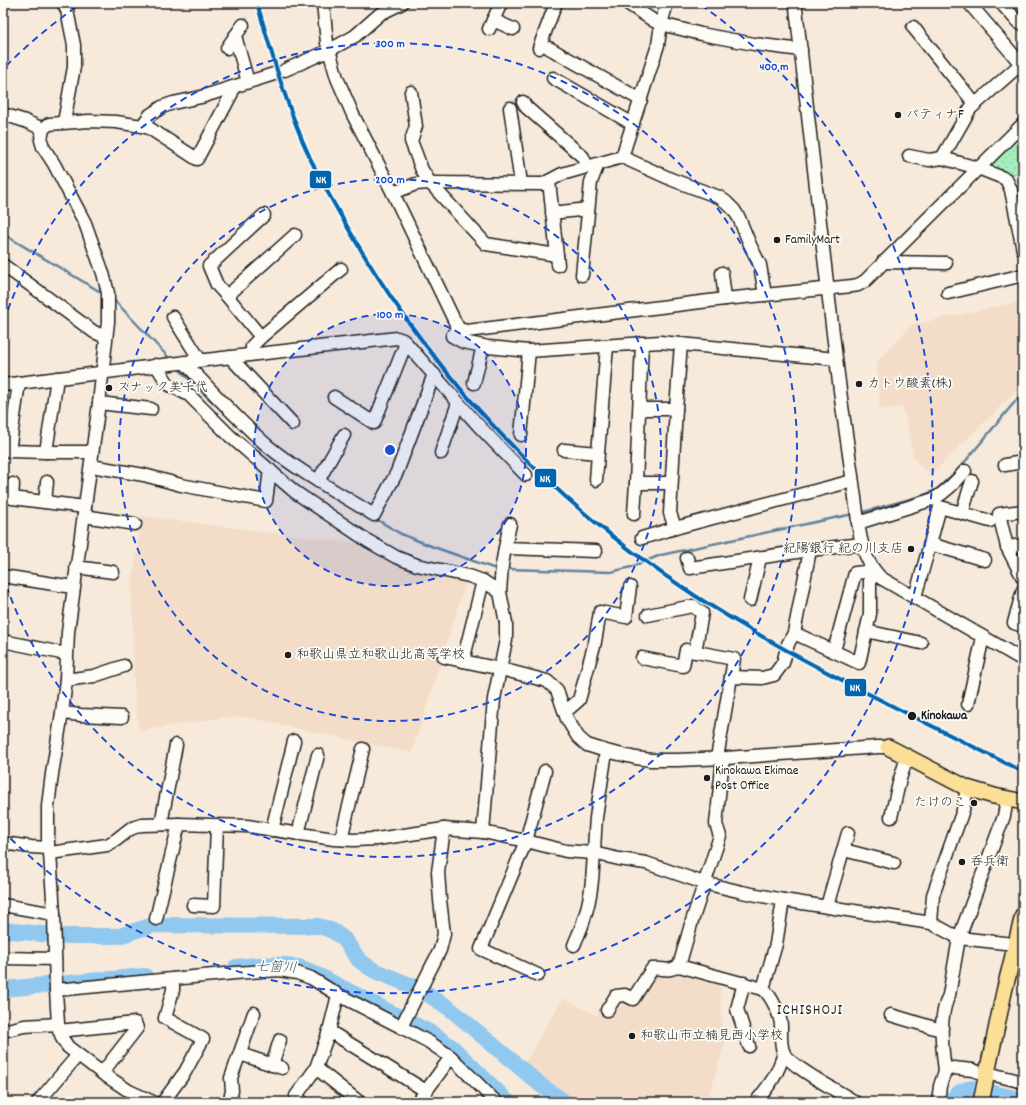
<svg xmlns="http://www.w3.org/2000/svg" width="1026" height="1105" viewBox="0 0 1026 1105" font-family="Dekko,'Klee One',sans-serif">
	<defs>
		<pattern id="green-dots" width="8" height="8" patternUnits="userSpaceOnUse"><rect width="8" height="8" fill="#a6efbd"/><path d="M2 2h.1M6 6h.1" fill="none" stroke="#8ecca2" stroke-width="1.8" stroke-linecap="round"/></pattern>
	</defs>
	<rect width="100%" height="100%" fill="#f7eadb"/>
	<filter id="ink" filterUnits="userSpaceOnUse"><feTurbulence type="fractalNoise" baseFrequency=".025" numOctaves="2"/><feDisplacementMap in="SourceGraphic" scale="8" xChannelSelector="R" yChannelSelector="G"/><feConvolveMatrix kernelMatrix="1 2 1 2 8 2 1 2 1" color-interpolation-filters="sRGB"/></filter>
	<g filter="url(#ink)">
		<!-- built -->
		<g fill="#f3ddc8">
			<polygon points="1023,301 1023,384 931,475 914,459 903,407 880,409 877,362 911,325"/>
			<polygon points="142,516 368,545 466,581 412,753 245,717 220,718 139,731 134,690 133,619 131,592"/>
			<polygon points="646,966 675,975 720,983 722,1029 725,1043 707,1102 578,1102 524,1064 563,998 597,1016 615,988 632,996"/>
		</g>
		<!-- green -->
		<polygon fill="url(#green-dots)" stroke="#61866c" points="1023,134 1023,173 1010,175 989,167"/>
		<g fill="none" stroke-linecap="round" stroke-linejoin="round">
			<!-- stream -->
			<g stroke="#62839b" stroke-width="2.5">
				<polyline points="36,120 47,121"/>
				<polyline points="3,234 104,294"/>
				<polyline points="111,299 115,301 171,360"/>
				<polyline points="178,368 204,394 225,413"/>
				<polyline points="860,513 924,495 936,490 959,469 1023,392"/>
				<polyline points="376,519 401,534 431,546 493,568 499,568"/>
				<polyline points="506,569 611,572 631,567 661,555 853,514"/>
			</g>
			<!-- river -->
			<g stroke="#90c8ef" stroke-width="16">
				<polyline points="3,930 61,936 119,936 153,925 319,926 333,931 344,939 359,960 367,966 375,971 410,985 426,993 449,1008 543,1087 565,1102"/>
				<path d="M236 967C257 965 280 962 302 968 308 970 314 973 319 976L433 1034 452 1047 508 1102"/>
				<polyline points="3,989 145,976"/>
				<path d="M951 1102C956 1093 964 1089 973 1088L1023 1100"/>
			</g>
			<defs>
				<g id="minor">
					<polyline points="63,3 67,10 74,45 74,67 64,122"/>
					<polyline points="323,3 327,43 337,78 353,115 393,193 455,322 459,329 467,331 725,299 852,286 858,285 865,281 1023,124"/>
					<polyline points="627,3 654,21 661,24 701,34 754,44 801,50"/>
					<path d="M797 3 796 8C811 141 825 274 842 406 848 447 854 488 859 529 862 548 867 564 881 578L1023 660"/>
					<polyline points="969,3 1021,64"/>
					<polyline points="1001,3 1019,23 1023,20"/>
					<polyline points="493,20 513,29"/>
					<polyline points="913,27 975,104"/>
					<polyline points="489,29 501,3"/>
					<polyline points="235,36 248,82"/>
					<polyline points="227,48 243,25"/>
					<polyline points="539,48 556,3"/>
					<polyline points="549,48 641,100"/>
					<polyline points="285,70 328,51 355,36 380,14 402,3"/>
					<polyline points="553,78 633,124"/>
					<polyline points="411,92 416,126 411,141 422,170 430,183 486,244 557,255"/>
					<polyline points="523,102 526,107 583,157 587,167"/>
					<polyline points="510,108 521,183"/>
					<polyline points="3,114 25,121 43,129"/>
					<polyline points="142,126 149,128 197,159 232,93 230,88"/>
					<polyline points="909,156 929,160 942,158 978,168 1006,179 1011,190 1023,250"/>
					<polyline points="622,157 658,45 661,24 667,3"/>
					<polyline points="942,158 970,109 1023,62"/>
					<polyline points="549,181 558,265"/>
					<polyline points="393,193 416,184 430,183 543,184 562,174 622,157 673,180 719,197 726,202 734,210 739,218 751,247 760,265 765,295"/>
					<polyline points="552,213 588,209"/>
					<polyline points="883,262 946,263"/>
					<polyline points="3,265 94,332 106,337"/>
					<polyline points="722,273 725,299"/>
					<polyline points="582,275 591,182 598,164"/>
					<polyline points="948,293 1023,275"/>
					<polyline points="227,296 217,285 209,266 264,215"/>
					<polyline points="173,317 200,360"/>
					<polyline points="459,329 452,336 463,342 488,347 529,351 660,342 836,359"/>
					<polyline points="261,337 227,296 295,235"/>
					<polyline points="252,354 252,346 261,337 341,269"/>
					<polyline points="230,357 293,424"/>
					<path d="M184 362C212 391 238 421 269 447 301 473 339 493 374 515L397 472 434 374"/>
					<polyline points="156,365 168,384 189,395 230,436 295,492 368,541 396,557 417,565 469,576 483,581 500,592"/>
					<polyline points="57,378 46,452 92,452"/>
					<polyline points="19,383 9,451 46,452"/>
					<polyline points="474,383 483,346"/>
					<polyline points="3,385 171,364 397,338 403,340 406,343 478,425 526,475"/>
					<polyline points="334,397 374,423 406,343"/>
					<polyline points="99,403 151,409"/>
					<polyline points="640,409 676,409 681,344"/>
					<polyline points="521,435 529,351"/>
					<polyline points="564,450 598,453 596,480"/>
					<polyline points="441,453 458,403"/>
					<polyline points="598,453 607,346"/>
					<polyline points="1005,465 1023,462"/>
					<polyline points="91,466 144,475 181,485 266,501 270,470"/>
					<polyline points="318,481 344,435"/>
					<polyline points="636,483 642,343"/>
					<polyline points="13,484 12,498 85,507"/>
					<polyline points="45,502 47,482"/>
					<polyline points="1023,511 999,514 1007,547 1023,578"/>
					<polyline points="962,513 972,481"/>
					<polyline points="634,514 636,483 671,483"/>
					<polyline points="84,516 135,524"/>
					<path d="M858 523 934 499C947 491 956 482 965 471"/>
					<polyline points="510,524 505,548 596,551"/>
					<polyline points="675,528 852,481"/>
					<polyline points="642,538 675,528 670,513 676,409"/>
					<polyline points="930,544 940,507 990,521"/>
					<polyline points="1007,547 1023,545"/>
					<polyline points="810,550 862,544"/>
					<polyline points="687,558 690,568 810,550 794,633 788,644 783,663 774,675 762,678 731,677 717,758"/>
					<polyline points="76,567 113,572"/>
					<polyline points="3,576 73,587"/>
					<polyline points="1023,590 1014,623 1023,626"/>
					<polyline points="915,597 930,544 985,560"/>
					<polyline points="750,600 760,558"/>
					<polyline points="648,615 693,606 702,613 695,652"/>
					<polyline points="866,631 921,643"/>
					<polyline points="794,633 859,663 870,614 870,572"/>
					<polyline points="3,641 66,654"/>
					<polyline points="834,651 855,573 874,571"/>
					<polyline points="444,657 501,669 547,681 557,690 567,719 578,737 587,745 606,751 636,758 651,760 677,760 726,758 878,747 888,747"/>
					<polyline points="642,658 683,666 686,650 734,659 731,677"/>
					<polyline points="463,661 483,581"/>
					<polyline points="66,680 94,676 124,666"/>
					<polyline points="968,704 983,637"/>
					<polyline points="565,712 579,700 595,642 600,612 626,617 630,587"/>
					<polyline points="62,713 81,715 122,717"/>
					<path d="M723 758 716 824 720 836 692 921 679 966 763 989C771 995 781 1016 781 1026 781 1035 780 1045 784 1054 787 1059 793 1063 797 1066 816 1080 836 1090 855 1102"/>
					<polyline points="891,817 900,779 907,757"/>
					<polyline points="161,824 176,745"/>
					<polyline points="444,829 438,872 440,900 444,934 440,950 401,1027 429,1042 451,1057 496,1102"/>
					<polyline points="272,830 294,741"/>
					<polyline points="483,832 494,699 506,640 506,623 500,592 502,565 505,548"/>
					<polyline points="298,834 318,755"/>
					<polyline points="341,839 363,749"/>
					<polyline points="3,843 31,847 48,848"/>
					<polyline points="844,850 894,863"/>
					<polyline points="50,853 107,845 116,840 130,829 141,825 179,824 247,826 334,839 353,840 377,839 444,829 483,832 526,841 566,851 593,853 619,859 646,863 704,883 742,892 783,900 931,923 959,938 1023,945"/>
					<polyline points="3,905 54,914"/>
					<polyline points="193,905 214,906 217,825"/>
					<polyline points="827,906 848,833"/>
					<polyline points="156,919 179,824"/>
					<polyline points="931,923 933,895 963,810 967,788"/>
					<path d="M574 945C577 937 582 928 584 919 595 887 593 852 596 818 599 796 603 773 606 751"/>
					<polyline points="3,958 55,959"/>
					<polyline points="538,975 481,949 526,841 545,771"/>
					<polyline points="744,983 737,1009 749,1046"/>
					<polyline points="763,989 776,944 783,900"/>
					<polyline points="56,990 235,973 280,970 297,973 311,978 337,994 401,1027"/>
					<path d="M607 1010 616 996 625 995 633 999 652 969C664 967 666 973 679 966"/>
					<polyline points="891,1015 941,1030"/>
					<polyline points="3,1031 24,1026 58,1024"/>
					<polyline points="59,1031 135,1023 137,1028 102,1073"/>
					<polyline points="329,1031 426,1091"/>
					<polyline points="240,1054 282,1068"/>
					<polyline points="272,1065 280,1040"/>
					<polyline points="316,1068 359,1102"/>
					<path d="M945 1071C942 1046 938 1019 949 995L959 938 1004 816 1007 799"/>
					<polyline points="38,1102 78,1055"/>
					<polyline points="153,1102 129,1091 102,1073 68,1047 62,1038 58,1024 56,990 54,914 50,853 48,848 48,806 52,774 62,713 66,680 68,632 99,403 108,322 108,293 103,273 85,223 54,164 43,147 41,140 43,129 49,124 89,121 116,122 142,126 150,115 162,107 173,103 201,97 274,74"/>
					<polyline points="163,1102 185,1072 203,1039 165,1018 173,990 173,979"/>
					<polyline points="229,1102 232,1091 231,1078 254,1013"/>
					<polyline points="302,1102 296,1096 316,1068 329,1031 338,995"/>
					<polyline points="418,1102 451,1057"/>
					<path d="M756 1102C770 1084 777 1076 784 1053"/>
					<polyline points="938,1102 940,1086 945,1071 953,1068 973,1070 986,1075 995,1075 1023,1082"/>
				</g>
				<g id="major">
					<polyline points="888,747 894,750 967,788 994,796 1023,802"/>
					<polyline points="981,1102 1004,992 1023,915"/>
				</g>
			</defs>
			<!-- minor casing -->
			<use href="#minor" stroke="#1c1c1c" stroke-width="15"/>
			<!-- major casing -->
			<use href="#major" stroke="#1c1c1c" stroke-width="18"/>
			<!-- minor -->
			<use href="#minor" stroke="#fdfcf7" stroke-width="12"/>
			<!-- major -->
			<use href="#major" stroke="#fbdf96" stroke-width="15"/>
			<defs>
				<path id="rail-1" d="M257 3C272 55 287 108 310 158 321 182 335 205 348 228 432 375 552 503 694 595 799 663 912 715 1023 772"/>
			</defs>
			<!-- rail-1 casing -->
			<use href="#rail-1" stroke="#fdfcf7" stroke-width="7"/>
			<!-- rail-1 -->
			<use href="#rail-1" stroke="#0065af" stroke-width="4"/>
		</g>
	</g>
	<!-- distance rings -->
	<circle cx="390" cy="450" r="136" fill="#1d4ed8" fill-opacity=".12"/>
	<g fill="none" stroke="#1d4ed8" stroke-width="2" stroke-dasharray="7 5">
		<circle cx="390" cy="450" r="136"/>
		<circle cx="390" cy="450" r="271"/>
		<path d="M4 321A407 407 0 1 1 4 579"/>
		<path d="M6 66A543 543 0 0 1 79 5M701 5A543 543 0 1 1 6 834"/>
	</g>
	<!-- markers -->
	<g fill="#1c1c1c" stroke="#fdfcf7" stroke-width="1.5">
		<circle cx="898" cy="115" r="4"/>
		<circle cx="777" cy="240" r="4"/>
		<circle cx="859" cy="384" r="4"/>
		<circle cx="109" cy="388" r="4"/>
		<circle cx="911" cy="549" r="4"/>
		<circle cx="288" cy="655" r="4"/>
		<circle cx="912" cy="716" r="5"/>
		<circle cx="707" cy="778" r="4"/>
		<circle cx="974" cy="803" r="4"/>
		<circle cx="962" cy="862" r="4"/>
		<circle cx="632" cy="1036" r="4"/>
	</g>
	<g text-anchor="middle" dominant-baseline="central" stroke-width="3.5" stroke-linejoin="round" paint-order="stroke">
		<!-- poi labels -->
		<g font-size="13" fill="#1c1c1c" stroke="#fdfcf7" text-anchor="start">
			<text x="906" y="115">パティナF</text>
			<text x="785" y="240">FamilyMart</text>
			<text x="867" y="384">カトウ酸素(株)</text>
			<text x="117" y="388">スナック美千代</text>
			<text x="903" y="549" text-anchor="end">紀陽銀行 紀の川支店</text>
			<text x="296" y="655">和歌山県立和歌山北高等学校</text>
			<text x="715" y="771">Kinokawa Ekimae<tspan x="715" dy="15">Post Office</tspan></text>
			<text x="966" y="803" text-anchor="end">たけのこ</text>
			<text x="970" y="862">呑兵衛</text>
			<text x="640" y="1036">和歌山市立楠見西小学校</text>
		</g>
		<!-- stop labels -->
		<g font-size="13" font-weight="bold" fill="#1c1c1c" stroke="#fdfcf7" text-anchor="start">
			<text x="921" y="716">Kinokawa</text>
		</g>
		<!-- water labels -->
		<g font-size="14" font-style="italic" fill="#455866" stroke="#fdfcf7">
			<text transform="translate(276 968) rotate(3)">七箇川</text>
		</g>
		<!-- quarter labels -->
		<g font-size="15" letter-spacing="1" fill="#1c1c1c" stroke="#fdfcf7">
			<text x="810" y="1011">ICHISHOJI</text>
		</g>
	</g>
	<circle cx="390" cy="450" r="6" fill="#1d4ed8" stroke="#fdfcf7" stroke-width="2"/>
	<g font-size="12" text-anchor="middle" font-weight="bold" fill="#1d4ed8" stroke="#fdfcf7" stroke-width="3.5" stroke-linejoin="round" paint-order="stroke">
		<text x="390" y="47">300 m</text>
		<text x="774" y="70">400 m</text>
		<text x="390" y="183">200 m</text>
		<text x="390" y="318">100 m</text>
	</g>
	<g stroke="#fdfcf7" stroke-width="1.5">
		<rect x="309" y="170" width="23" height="19" rx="4" fill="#0065af"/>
		<rect x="534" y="468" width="23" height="20" rx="4" fill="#0065af"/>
		<rect x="844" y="678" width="23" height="19" rx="4" fill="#0065af"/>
	</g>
	<g font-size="11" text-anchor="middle" font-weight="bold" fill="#fff">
		<text x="321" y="183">NK</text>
		<text x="545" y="482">NK</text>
		<text x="855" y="691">NK</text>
	</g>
	<!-- margin -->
	<rect width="1026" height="1105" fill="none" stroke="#fdfcf7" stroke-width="16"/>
	<rect x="8" y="8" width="1010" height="1089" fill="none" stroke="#1c1c1c" stroke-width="1.5" filter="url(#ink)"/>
</svg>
